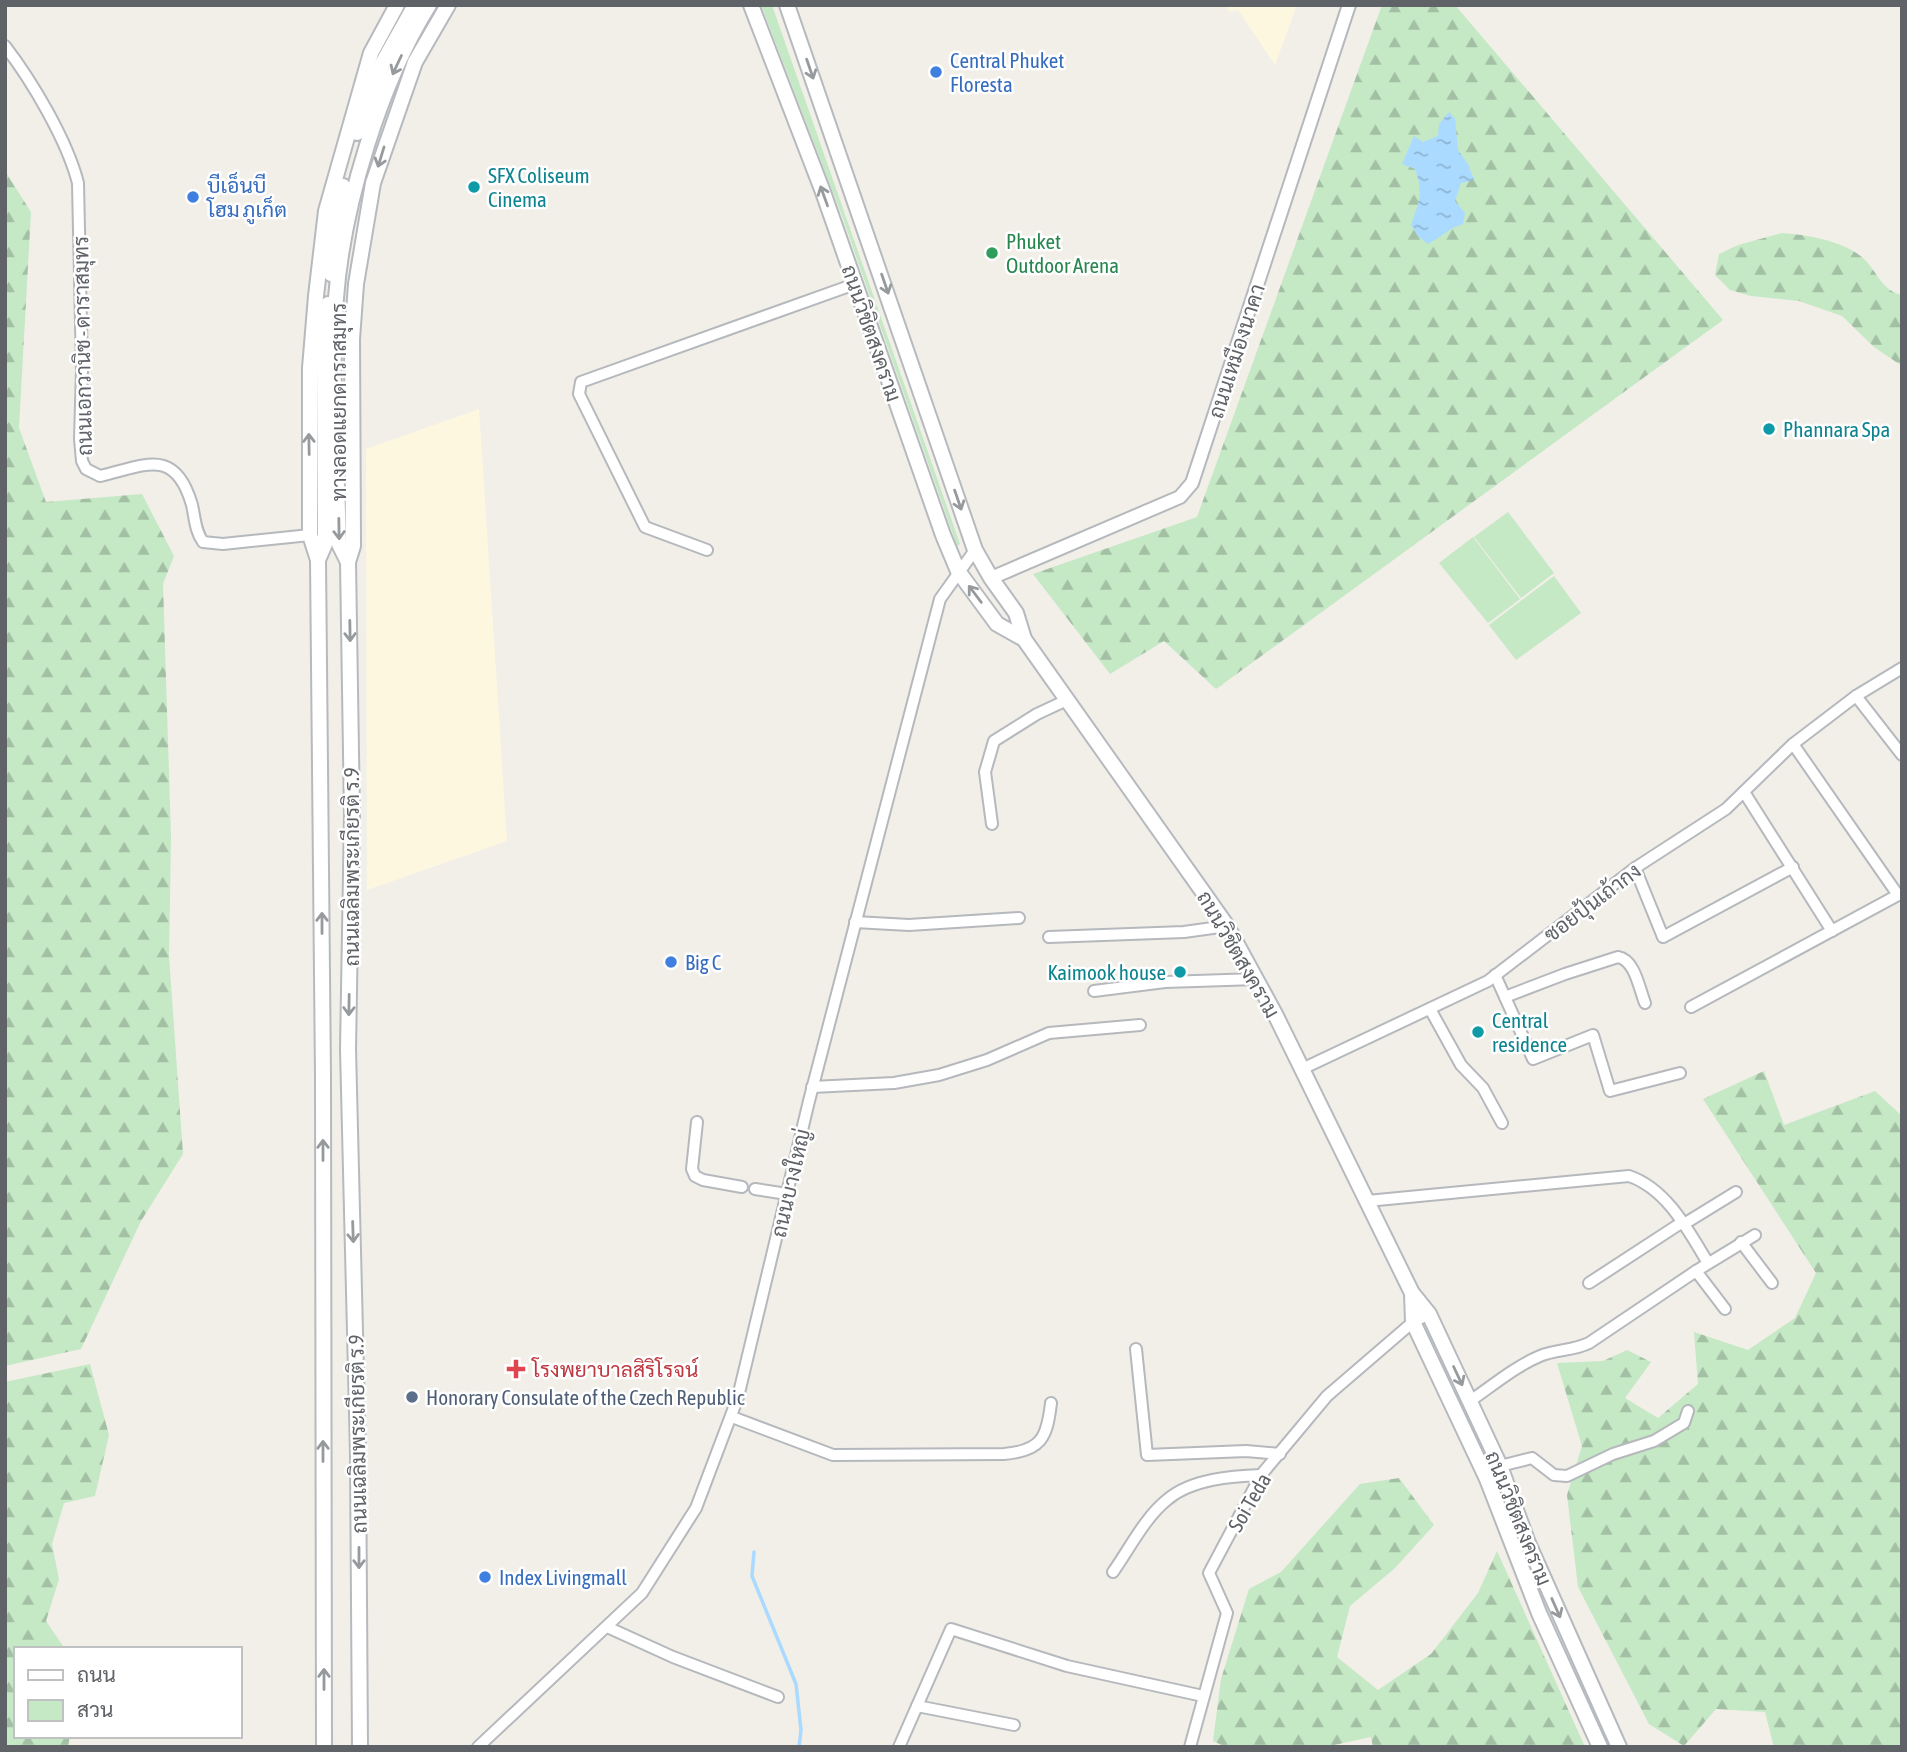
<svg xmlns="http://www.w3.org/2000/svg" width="1907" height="1752" viewBox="0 0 1907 1752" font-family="'Asap Condensed',Sarabun,sans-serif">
	<defs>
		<pattern id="forest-firs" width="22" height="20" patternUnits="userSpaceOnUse" patternTransform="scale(1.75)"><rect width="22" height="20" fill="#c5e8c5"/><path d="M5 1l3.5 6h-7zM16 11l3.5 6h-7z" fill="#a3c0a4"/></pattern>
		<pattern id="water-ripples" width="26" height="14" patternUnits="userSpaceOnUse" patternTransform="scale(1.75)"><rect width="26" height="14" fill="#aadaff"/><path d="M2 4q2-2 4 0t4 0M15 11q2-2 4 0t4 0" fill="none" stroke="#8eb4d2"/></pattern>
	</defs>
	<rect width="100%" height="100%" fill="#f1efe8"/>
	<!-- commercial -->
	<g fill="#fef7e0">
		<polygon points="1225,5 1297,5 1275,65 1238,10 1230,12"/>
		<polygon points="479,409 507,841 367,890 366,449"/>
	</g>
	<!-- green -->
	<g fill="#c5e8c5">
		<polygon points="761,5 772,5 960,544 957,546 842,216"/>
		<polygon points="1508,512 1554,573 1521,598 1474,537"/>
		<polygon points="1473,537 1520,599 1488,623 1439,563"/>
		<polygon points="1554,576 1581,613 1516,660 1489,625"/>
	</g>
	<!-- forest -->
	<g fill="url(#forest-firs)">
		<polygon points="1382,5 1455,5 1723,320 1216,689 1164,641 1110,674 1033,574 1197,517"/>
		<polygon points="5,171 31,212 19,428 46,502 142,494 174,556 163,584 171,836 169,956 183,1154 141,1221 81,1349 5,1366"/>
		<path d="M1782 233C1808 235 1847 241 1866 261 1878 274 1883 291 1902 295V366L1874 347 1842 316 1799 301 1751 296 1730 290 1715 275 1719 254 1738 245Z"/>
		<polygon points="1764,1071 1784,1125 1875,1091 1902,1116 1902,1747 1774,1747 1765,1712 1716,1709 1684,1746 1649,1724 1578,1587 1567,1495 1582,1446 1557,1363 1603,1361 1627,1350 1651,1362 1625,1398 1658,1418 1698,1384 1694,1332 1748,1350 1795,1318 1816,1273 1703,1099"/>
		<polygon points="90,1364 109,1435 95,1496 64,1503 52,1544 59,1579 46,1621 65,1649 16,1649 16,1736 70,1736 68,1747 5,1747 5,1382"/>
		<polygon points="1399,1478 1434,1525 1395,1568 1350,1606 1337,1657 1378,1690 1431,1654 1478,1593 1497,1551 1585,1747 1373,1747 1371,1737 1325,1747 1226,1747 1213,1741 1221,1679 1249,1589 1281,1572 1360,1484"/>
	</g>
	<!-- water -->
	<path fill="url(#water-ripples)" d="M1449 112 1455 119 1458 150 1468 164 1474 180 1461 183 1455 201 1465 213 1463 224C1449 228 1441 237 1428 244L1418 236 1411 225C1419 202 1424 193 1415 169L1402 164 1414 136 1423 142 1438 136 1439 124Z"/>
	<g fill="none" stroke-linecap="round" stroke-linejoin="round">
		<!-- stream -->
		<polyline stroke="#aadaff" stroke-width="3.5" points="754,1552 752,1576 796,1684 801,1730 799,1747"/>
		<defs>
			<g id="minor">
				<path d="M5 46C32 81 67 140 78 183L82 370 80 439 82 461 86 469 100 476C144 466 175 446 192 505 195 518 195 531 203 542L223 544 310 535"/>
				<polyline points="707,550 645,527 579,394 581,382 855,284"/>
				<polyline points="1856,696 1902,755"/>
				<polyline points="1744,792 1832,931"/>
				<polyline points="992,824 985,772 994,741 1037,714 1067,700"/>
				<polyline points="1635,868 1663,937 1793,867"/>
				<polyline points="855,922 909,925 1019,918"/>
				<polyline points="1049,937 1184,932 1227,926"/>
				<polyline points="1495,975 1533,1059 1593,1035 1610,1091 1680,1073"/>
				<polyline points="1094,991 1165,982 1257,979"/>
				<path d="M1505 997 1565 974 1618 957C1635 960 1639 988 1645 1003"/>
				<polyline points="1691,1007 1898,895 1793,744"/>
				<polyline points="1430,1009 1461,1065 1483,1088 1502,1123"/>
				<polyline points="1302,1069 1488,981 1635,868 1726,809 1793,744 1856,696 1902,668"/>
				<polyline points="812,1087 894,1083 939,1075 987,1060 1049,1033 1140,1025"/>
				<polyline points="697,1122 692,1169 695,1176 703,1180 742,1187"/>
				<polyline points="755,1189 787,1194"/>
				<path d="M1367 1201 1629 1176C1667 1189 1688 1230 1708 1263"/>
				<polyline points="1684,1224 1736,1192"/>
				<polyline points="1741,1242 1772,1283"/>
				<polyline points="1696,1271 1725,1309"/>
				<polyline points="1589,1283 1681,1223"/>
				<polyline points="1136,1349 1147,1455 1246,1451 1280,1454"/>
				<path d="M1470 1401C1492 1386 1516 1366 1540 1356 1556 1349 1573 1351 1589 1343L1696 1271 1755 1235"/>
				<path d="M732 1417 833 1455 1004 1454C1041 1451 1047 1438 1051 1403"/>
				<polyline points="1500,1466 1532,1458 1554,1475 1567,1476 1613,1454 1654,1441 1684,1423 1688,1411"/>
				<path d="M1113 1572C1130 1548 1145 1517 1168 1499 1192 1479 1232 1476 1261 1475"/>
				<polyline points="607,1627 673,1657 778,1697"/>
				<polyline points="917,1706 1014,1725"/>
				<polyline points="478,1747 642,1593 696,1508 738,1397 809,1101 940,599 975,550"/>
				<polyline points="899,1747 951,1629 1067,1666 1203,1696"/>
				<polyline points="1190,1747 1227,1613 1209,1573 1261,1475 1327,1396 1413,1322 1429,1314"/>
			</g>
			<polyline id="tertiary" points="991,578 1180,497 1192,483 1349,5"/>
			<g id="secondary">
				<polyline points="751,5 823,192 943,535 958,571 997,624 1024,639"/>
				<polyline points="787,5 975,550 991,578 1016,613 1024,639 1227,926 1275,1014 1412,1293 1429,1314 1500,1466 1528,1543 1619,1747"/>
				<polyline points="357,133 383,62 415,5"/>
				<polyline points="331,274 338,203 343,186"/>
				<polyline points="318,560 325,544 324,364 328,304"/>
				<path d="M348 562 339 544C337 462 330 380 336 298 343 206 380 83 429 5"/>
				<polyline points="1412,1293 1413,1322 1487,1479 1539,1613 1600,1747"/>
				<polyline points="324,1747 323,1077 318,560 310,535 310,368 316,296 326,211 371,53 397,5"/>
				<polyline points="360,1747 358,1453 348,1049 352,815 348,562 353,546 352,339 356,284 373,183 415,62 448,5"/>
			</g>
		</defs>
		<!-- minor casing -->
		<use href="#minor" stroke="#b5b8bc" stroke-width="14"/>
		<!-- tertiary casing -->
		<use href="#tertiary" stroke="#b5b8bc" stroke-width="16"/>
		<!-- secondary casing -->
		<use href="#secondary" stroke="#b6babf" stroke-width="18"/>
		<!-- minor -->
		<use href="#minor" stroke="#fff" stroke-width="10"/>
		<!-- tertiary -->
		<use href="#tertiary" stroke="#fff" stroke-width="12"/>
		<!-- secondary -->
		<use href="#secondary" stroke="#fff" stroke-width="14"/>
	</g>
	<!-- one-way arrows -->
	<defs><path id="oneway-shaft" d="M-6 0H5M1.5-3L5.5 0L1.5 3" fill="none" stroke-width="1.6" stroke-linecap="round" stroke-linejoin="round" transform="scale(1.75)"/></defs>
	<g stroke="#979a9d">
		<use href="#oneway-shaft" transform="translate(397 65) rotate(115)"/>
		<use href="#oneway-shaft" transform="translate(810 69) rotate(71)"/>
		<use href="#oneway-shaft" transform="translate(381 157) rotate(107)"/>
		<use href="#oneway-shaft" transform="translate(824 196) rotate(-110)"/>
		<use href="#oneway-shaft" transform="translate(885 284) rotate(71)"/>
		<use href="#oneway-shaft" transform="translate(309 444) rotate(-91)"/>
		<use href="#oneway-shaft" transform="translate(958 500) rotate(71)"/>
		<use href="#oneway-shaft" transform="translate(339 529) rotate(89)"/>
		<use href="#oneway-shaft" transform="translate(975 594) rotate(-127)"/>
		<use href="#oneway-shaft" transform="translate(350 631) rotate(89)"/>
		<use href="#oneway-shaft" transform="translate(322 923) rotate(-90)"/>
		<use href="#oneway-shaft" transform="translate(349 1005) rotate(91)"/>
		<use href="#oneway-shaft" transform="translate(323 1150) rotate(-90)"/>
		<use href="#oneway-shaft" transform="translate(353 1232) rotate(88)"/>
		<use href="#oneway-shaft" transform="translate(1458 1376) rotate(65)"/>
		<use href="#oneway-shaft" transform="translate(323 1451) rotate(-90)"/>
		<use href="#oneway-shaft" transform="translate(359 1558) rotate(90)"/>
		<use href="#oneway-shaft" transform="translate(1556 1608) rotate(66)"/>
		<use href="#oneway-shaft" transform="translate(324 1679) rotate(-90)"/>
	</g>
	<!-- markers -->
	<g fill="#3f7fe0" stroke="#fff" stroke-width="2.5">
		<circle cx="936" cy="72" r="7"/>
		<circle cx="193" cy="197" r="7"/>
		<circle cx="671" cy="962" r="7"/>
		<circle cx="485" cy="1577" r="7"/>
	</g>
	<g fill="#0f9aa8" stroke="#fff" stroke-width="2.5">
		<circle cx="474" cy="187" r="7"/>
		<circle cx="1769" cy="429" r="7"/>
		<circle cx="1180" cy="972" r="7"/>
		<circle cx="1478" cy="1032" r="7"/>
	</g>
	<circle fill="#2e9e5b" stroke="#fff" stroke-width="2.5" cx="992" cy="253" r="7"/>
	<path fill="#e0444e" stroke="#fff" stroke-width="2.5" d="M512.5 1358.5h7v7h7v7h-7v7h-7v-7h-7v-7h7z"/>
	<circle fill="#5c6f8a" stroke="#fff" stroke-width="2.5" cx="412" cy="1397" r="7"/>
	<g text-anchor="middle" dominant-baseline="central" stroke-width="5" stroke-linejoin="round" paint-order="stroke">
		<!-- shop labels -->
		<g font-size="21" fill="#366cbe" stroke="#fff" text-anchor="start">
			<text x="950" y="60">Central Phuket<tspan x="950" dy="24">Floresta</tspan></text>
			<text x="207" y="185">บีเอ็นบี<tspan x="207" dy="24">โฮม ภูเก็ต</tspan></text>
			<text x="685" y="962">Big C</text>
			<text x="499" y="1577">Index Livingmall</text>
		</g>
		<!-- culture labels -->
		<g font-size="21" fill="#0d838f" stroke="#fff" text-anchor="start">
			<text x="488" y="175">SFX Coliseum<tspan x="488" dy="24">Cinema</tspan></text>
			<text x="1783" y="429">Phannara Spa</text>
			<text x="1166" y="972" text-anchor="end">Kaimook house</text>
			<text x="1492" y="1020">Central<tspan x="1492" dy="24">residence</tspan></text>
		</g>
		<!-- leisure labels -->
		<g font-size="21" fill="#27864d" stroke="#fff" text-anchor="start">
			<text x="1006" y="241">Phuket<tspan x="1006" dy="24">Outdoor Arena</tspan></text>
		</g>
		<!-- street labels -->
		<g font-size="21" fill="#5f6368" stroke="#fff">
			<text transform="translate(872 333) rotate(71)">ถนนวิชิตสงคราม</text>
			<text transform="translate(82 346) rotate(-91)">ถนนเอกวานิช - ดาราสมุทร</text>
			<text transform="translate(1236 351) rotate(-72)">ถนนเหมืองนาคา</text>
			<text transform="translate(338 402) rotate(-90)">ทางลอดแยกดาราสมุทร</text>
			<text transform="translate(351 867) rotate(-90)">ถนนเฉลิมพระเกียรติ ร.9</text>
			<text transform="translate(1592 902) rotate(-37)">ซอยปุ้นเถ้ากง</text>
			<text transform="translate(1239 954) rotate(60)">ถนนวิชิตสงคราม</text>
			<text transform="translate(790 1183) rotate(-77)">ถนนบางใหญ่</text>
			<text transform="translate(357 1434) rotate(-91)">ถนนเฉลิมพระเกียรติ ร.9</text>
			<text transform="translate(1249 1502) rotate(-60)">Soi Teda</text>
			<text transform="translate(1519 1518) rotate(68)">ถนนวิชิตสงคราม</text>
		</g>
		<!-- health labels -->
		<g font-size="21" fill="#be3a42" stroke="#fff" text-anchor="start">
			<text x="532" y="1369">โรงพยาบาลสิริโรจน์</text>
		</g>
		<!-- service labels -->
		<g font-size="21" fill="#4e5e75" stroke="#fff" text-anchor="start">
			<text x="426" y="1397">Honorary Consulate of the Czech Republic</text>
		</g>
	</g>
	<!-- border -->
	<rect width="1907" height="1752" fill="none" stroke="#5f6368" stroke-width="14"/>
	<!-- legend -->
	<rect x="14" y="1647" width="228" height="91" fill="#ffffff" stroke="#bfc1c3" stroke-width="2"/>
	<rect x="28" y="1670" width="35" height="10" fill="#ffffff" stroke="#bfc1c3" stroke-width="2"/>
	<text x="77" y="1682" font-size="21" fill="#5f6368">ถนน</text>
	<rect x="28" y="1700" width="35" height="21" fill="#c5e8c5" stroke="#bfc1c3" stroke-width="2"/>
	<text x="77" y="1717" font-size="21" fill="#5f6368">สวน</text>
</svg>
